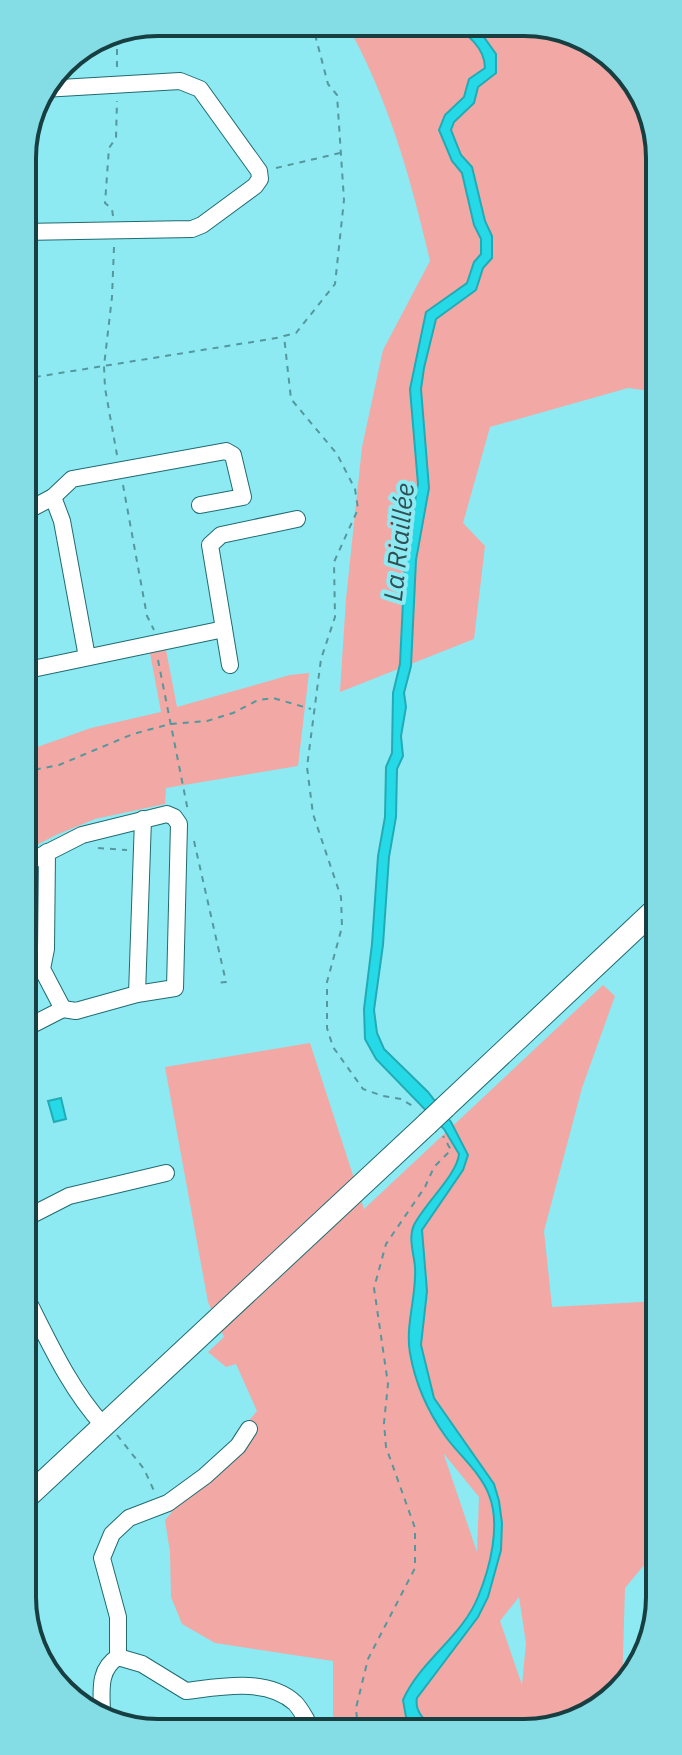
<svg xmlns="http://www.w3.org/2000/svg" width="682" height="1755" viewBox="0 0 682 1755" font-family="'IBM Plex Sans',sans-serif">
	<rect width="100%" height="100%" fill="#8deaf2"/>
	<!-- green -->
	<g fill="#f2a8a4" fill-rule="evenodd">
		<path d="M346 23 551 25 620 62 657 131 658 392 628 388 490 427 463 523 485 546 474 639 340 692 346 599 362 447 383 350 430 261C411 179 388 97 346 23Z"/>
		<polygon points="166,650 177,707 290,675 309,673 298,766 166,788 165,804 95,819 56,835 23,852 23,752 91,728 161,712 150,653"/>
		<path d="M603 985 615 996 582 1088 544 1231 552 1307 659 1301 660 1546 625 1588 622 1689 551 1730H333V1661L215 1643 182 1624 171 1597 170 1552 165 1520 257 1411 236 1364 226 1367 208 1352 224 1337 208 1302 165 1067 310 1043 364 1209ZM444 1454 479 1497 477 1552 444 1455ZM519 1597 526 1643 522 1685 500 1621Z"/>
	</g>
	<!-- water -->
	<g fill="#26d9e6" stroke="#22abb5" stroke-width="2">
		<path d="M450 24H470L481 33 496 54V73L478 87 474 103 454 122 451 130 461 155 472 167 485 221 492 236V258L483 268 476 290 436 319 424 368 421 389 429 488 416 560 411 666 404 693 406 707 401 736 403 756 397 769 396 817 389 857 383 945 374 1010 377 1033 384 1049 428 1092 451 1122 468 1155 463 1170 422 1230 427 1291 421 1345 434 1398 494 1484 499 1501 502 1523 501 1550 488 1597 478 1617 417 1698C414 1713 427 1723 438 1730H418L406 1717 403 1700C420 1661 462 1637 478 1597 490 1568 501 1525 489 1495 481 1473 459 1455 446 1437 428 1412 415 1382 410 1353 405 1325 417 1295 415 1267 414 1254 408 1238 414 1225 425 1203 457 1175 459 1154L444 1129 376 1059 365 1039 364 1009 372 944 378 856 385 817 386 767 392 753 393 693 400 664 405 559 418 484 410 389 426 312 467 283 474 262 481 254V239L474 225 462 173 452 161 439 130 445 115 464 97 469 79 485 68C485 48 467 33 450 24Z"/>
		<polygon points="61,1098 66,1119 54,1122 48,1101"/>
	</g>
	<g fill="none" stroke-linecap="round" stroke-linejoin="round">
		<defs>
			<g id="minor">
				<polyline points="22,232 192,229 202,225 255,186 260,179 259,171 200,89 180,81 43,89"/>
				<polyline points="53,497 72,479 226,451 233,455 243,497 200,505"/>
				<polyline points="23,513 53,497 62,521 87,657"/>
				<polyline points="230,665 210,545 221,535 297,519"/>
				<polyline points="23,671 224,629"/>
				<polyline points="23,865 82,835 167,814 174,817 179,824 175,988 137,994 76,1011 63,1009"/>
				<polyline points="137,994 143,819"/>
				<polyline points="24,1029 63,1009 42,969 46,949 47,852"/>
				<polyline points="24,1219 69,1196 166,1173"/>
				<path d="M24 1293C47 1338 69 1388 103 1425"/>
				<polyline points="118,1657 118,1617 102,1558 112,1534 129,1518 168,1503 205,1476 238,1446 249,1429"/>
				<path d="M102 1715C102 1693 97 1670 118 1657L142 1664 186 1691C220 1687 267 1677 295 1703 299 1707 303 1714 306 1719L303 1730"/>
			</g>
			<g id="secondary">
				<polyline points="445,1107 659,906"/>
				<polyline points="25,1499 427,1124"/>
			</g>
		</defs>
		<!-- minor casing -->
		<use href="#minor" stroke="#216b71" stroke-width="18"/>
		<!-- secondary casing -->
		<use href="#secondary" stroke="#216b71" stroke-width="24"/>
		<!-- path -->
		<g stroke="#54989d" stroke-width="2" stroke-dasharray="6 6" stroke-linecap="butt">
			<polyline points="312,23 328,84 337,95 344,200 335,284 296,333 284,336 291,399 337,454 355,489 358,509 334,562 335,617 321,659 307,767 313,814 341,897 342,927 327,982 327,1028 333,1047 363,1089 383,1096 401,1099 416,1108"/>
			<polyline points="117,37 117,70"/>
			<polyline points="276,168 340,153"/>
			<polyline points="113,216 112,209 105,203 109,148 116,138 117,101"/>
			<polyline points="114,247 112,297 104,366 105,388 117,455"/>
			<polyline points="23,379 283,337"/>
			<polyline points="123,485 147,616 154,630"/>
			<polyline points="158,660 188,811"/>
			<polyline points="23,772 59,765 133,734 170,724 207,721 233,713 258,700 273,698 311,709"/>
			<polyline points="194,841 226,982 217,983"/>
			<polyline points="98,848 127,850"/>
			<polyline points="117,1435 144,1469 155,1493"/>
			<polyline points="358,1730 356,1708 368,1659 415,1568 415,1528 386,1447 384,1423 388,1384 374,1288 386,1244 425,1187 434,1167 451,1150 443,1136"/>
		</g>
		<!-- minor -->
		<use href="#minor" stroke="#fff" stroke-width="16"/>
		<!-- secondary -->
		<use href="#secondary" stroke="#fff" stroke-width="22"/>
		<defs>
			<polyline id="secondary-bridge" points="427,1124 445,1107"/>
		</defs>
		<!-- secondary-bridge casing -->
		<use href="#secondary-bridge" stroke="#216b71" stroke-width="24" stroke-linecap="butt"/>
		<!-- secondary-bridge -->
		<use href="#secondary-bridge" stroke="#fff" stroke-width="22"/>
	</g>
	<g text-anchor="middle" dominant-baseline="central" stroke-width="8" stroke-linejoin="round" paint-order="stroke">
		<!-- water labels -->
		<g font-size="26" font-style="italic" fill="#305154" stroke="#8deaf2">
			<text transform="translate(398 542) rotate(-84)">La Riaillée</text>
		</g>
	</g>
	<!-- crop -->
	<path d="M0 0H682V1755H0ZM158 36H524A122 122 0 0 1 646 158V1597A122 122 0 0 1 524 1719H158A122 122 0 0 1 36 1597V158A122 122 0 0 1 158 36Z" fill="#84dce4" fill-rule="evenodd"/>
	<path fill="none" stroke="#173f42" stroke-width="4" d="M158 36H524A122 122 0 0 1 646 158V1597A122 122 0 0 1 524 1719H158A122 122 0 0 1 36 1597V158A122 122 0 0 1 158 36Z"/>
</svg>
